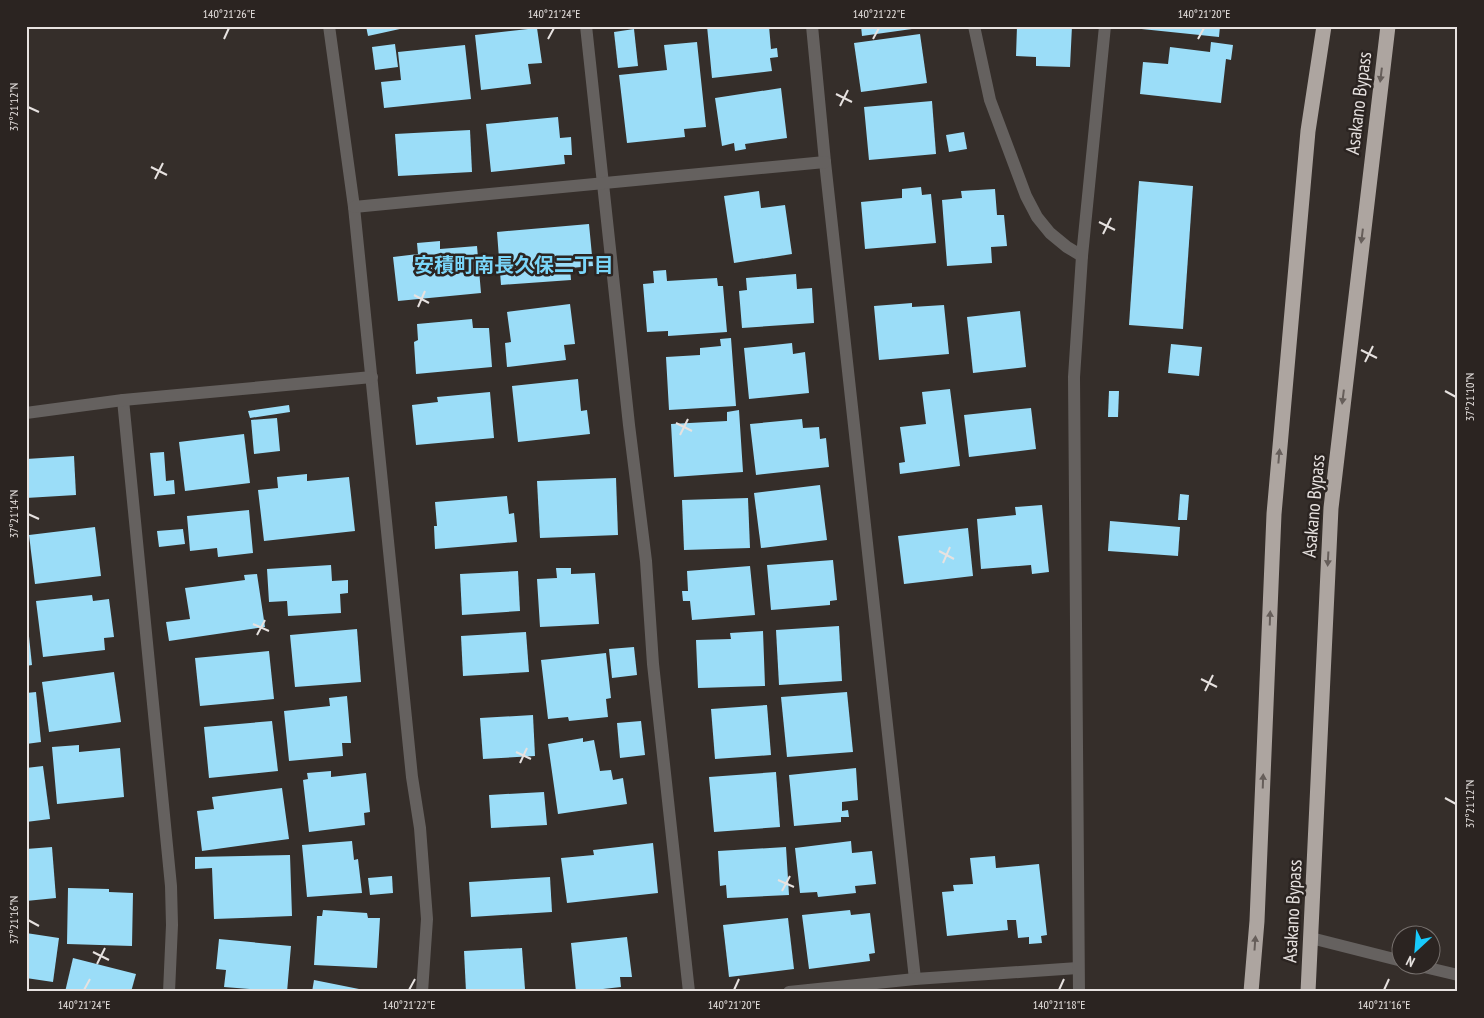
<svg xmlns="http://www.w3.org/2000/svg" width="1484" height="1018" viewBox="0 0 1484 1018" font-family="'PT Sans Narrow','Noto Sans JP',sans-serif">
	<rect width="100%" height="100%" fill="#352e2a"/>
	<!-- building -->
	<g fill="#9bddf8">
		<polygon points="366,26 409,26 409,27 368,36"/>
		<polygon points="707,26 769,26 771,49 777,48 778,57 770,58 772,71 712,78"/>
		<polygon points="861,26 919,26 919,28 862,36"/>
		<polygon points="1017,26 1072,26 1070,67 1036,66 1036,57 1016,56"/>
		<polygon points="1132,26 1220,26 1219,37 1132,28"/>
		<polygon points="537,28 542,63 528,64 531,84 481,90 475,35"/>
		<polygon points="634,29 638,66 618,68 614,32"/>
		<polygon points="920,34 927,83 861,92 854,43"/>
		<polygon points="697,42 706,127 684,129 685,137 627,143 619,75 667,70 664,45"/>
		<polygon points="1211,42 1233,45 1231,60 1226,59 1221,103 1140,94 1143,62 1168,64 1170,47 1210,52"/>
		<polygon points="395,44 398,67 375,70 372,47"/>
		<polygon points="465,45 471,99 384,108 381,82 401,80 398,52"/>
		<polygon points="781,88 787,138 745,144 746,149 735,151 734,143 722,146 715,98"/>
		<polygon points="932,101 936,154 869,160 864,107"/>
		<polygon points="558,117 560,138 571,137 572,155 564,155 565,164 491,172 486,124"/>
		<polygon points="470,130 472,172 398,176 395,134"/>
		<polygon points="964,132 967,149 949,152 946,135"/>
		<polygon points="1139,181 1193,186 1183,329 1129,325"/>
		<polygon points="921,187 922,195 931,194 936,243 865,249 861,202 902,198 902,189"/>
		<polygon points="995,189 997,215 1004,215 1007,246 991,247 992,263 947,266 942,200 962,198 961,191"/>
		<polygon points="759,191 761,208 785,205 792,254 734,263 724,196"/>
		<polygon points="589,224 593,266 570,268 571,280 501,285 497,232"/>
		<polygon points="440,241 440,249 477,246 481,293 398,301 393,257 418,254 417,243"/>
		<polygon points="666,270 667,281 717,278 718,286 723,286 727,332 668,336 668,331 647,332 643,284 654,283 653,271"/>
		<polygon points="796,274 797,289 812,288 814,323 742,328 739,291 747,290 746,278"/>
		<polygon points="912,303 912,307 944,305 949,354 879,360 874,306"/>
		<polygon points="570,304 575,344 564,345 566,360 507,367 505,343 511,342 507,312"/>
		<polygon points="1020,311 1026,367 973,373 967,317"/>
		<polygon points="472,319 473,328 489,328 492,367 416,374 414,342 418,340 417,324"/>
		<polygon points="731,338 736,406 669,410 666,357 700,355 700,348 721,346 720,339"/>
		<polygon points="792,343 793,354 805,352 809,393 749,399 744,348"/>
		<polygon points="1171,344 1202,347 1199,376 1168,373"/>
		<polygon points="578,379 581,411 587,410 590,434 518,442 512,386"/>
		<polygon points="950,389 960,466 900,474 899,463 905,462 900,427 926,424 922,392"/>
		<polygon points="1109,391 1119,391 1118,417 1108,417"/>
		<polygon points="490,392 494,438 416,445 412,405 438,402 437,397"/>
		<polygon points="289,405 290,412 250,418 248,411"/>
		<polygon points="1031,408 1036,449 969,457 964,415"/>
		<polygon points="739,410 743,472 674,477 671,424 727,421 727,412"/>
		<polygon points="277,418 280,451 254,454 251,420"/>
		<polygon points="802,419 803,428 819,427 820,439 826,438 829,467 756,475 750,424"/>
		<polygon points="244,434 250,483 185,491 179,442"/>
		<polygon points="164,452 166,481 174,480 175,494 154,496 150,453"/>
		<polygon points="74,456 76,495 26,498 26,459"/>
		<polygon points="307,474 307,481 349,477 355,531 264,541 258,490 278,488 277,477"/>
		<polygon points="616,478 618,535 540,538 537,481"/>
		<polygon points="820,485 827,540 761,548 754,493"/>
		<polygon points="1180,494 1189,495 1187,520 1178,520"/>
		<polygon points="507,496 509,514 514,513 517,542 435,549 434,526 437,526 435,502"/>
		<polygon points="748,498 750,548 684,550 682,500"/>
		<polygon points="1042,505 1049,572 1032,574 1031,565 981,569 977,519 1016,515 1015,507"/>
		<polygon points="249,510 253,553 218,557 217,548 190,551 187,516"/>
		<polygon points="1110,521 1180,527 1178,556 1108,551"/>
		<polygon points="95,527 101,576 35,584 29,535"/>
		<polygon points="968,528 973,576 904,584 898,536"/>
		<polygon points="183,529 185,544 159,547 157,531"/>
		<polygon points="833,560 837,600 830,601 830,605 771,610 767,565"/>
		<polygon points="331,565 332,581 348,580 348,593 340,594 341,613 288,616 287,601 269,602 267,569"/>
		<polygon points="750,566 755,615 692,620 690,601 683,601 682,591 688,591 687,571"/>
		<polygon points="556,568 571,568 571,574 595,573 599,624 540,627 537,579 557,578"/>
		<polygon points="518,571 520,611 462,615 460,574"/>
		<polygon points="257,574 265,627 169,641 166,622 190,619 185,588 245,580 244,575"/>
		<polygon points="92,595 93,601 109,599 114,637 104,638 105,650 43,657 36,601"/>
		<polygon points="839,626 842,681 779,685 776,630"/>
		<polygon points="26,627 28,627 32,665 26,666"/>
		<polygon points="357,629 361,682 295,687 290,635"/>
		<polygon points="763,631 765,686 698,688 696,640 731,639 730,633"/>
		<polygon points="526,632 529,672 463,676 461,636"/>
		<polygon points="634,647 637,675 612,678 609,649"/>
		<polygon points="269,651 274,699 200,706 195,658"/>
		<polygon points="606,653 611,698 606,699 608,717 569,721 568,717 548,719 541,660"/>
		<polygon points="114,672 121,722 49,732 42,682"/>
		<polygon points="36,692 41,742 26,744 26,693"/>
		<polygon points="847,692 853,752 787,757 781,697"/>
		<polygon points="347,696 351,743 342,743 343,756 289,761 284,711 330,706 329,698"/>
		<polygon points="767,705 771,755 715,759 711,709"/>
		<polygon points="533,715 535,756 483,759 480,718"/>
		<polygon points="272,721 278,771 209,778 204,727"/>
		<polygon points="641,721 645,755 620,758 617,723"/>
		<polygon points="583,738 583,742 594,740 600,771 611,770 613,780 623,778 627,804 558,814 548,744"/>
		<polygon points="79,745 79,752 120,748 124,797 57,804 52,747"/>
		<polygon points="43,766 50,819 26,822 26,768"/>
		<polygon points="856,768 858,800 842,802 842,811 848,810 849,817 841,817 841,822 794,826 789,775"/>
		<polygon points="331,771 331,777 366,773 370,812 364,813 365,825 309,832 303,780 308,779 307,773"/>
		<polygon points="776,772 780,827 714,832 709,777"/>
		<polygon points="282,788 289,839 202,851 197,811 214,809 212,797"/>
		<polygon points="544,792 547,825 491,828 489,795"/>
		<polygon points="352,841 354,860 358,859 362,893 307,897 302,845"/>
		<polygon points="851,841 852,853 872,851 876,884 855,886 856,893 818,897 817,892 800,893 795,848"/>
		<polygon points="653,843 658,893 567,903 561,858 594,855 593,850"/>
		<polygon points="52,847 56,898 26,901 26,849"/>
		<polygon points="786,847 789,895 727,898 726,885 720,886 718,851"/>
		<polygon points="290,855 292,916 214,919 212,868 195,869 195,857"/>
		<polygon points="995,856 996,868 1039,864 1047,935 1041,936 1042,943 1029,944 1029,937 1018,938 1016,920 1007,920 1008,930 947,936 942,892 954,891 953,885 973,884 970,858"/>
		<polygon points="392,876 393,893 370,895 368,878"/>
		<polygon points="550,877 552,912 471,917 469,882"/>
		<polygon points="68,888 109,889 109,892 133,893 132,946 67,944"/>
		<polygon points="323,910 367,913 368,918 380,918 377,968 314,965 317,916 322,916"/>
		<polygon points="850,910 851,915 870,913 875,953 869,954 870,961 809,969 802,915"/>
		<polygon points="788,918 794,969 729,977 723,925"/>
		<polygon points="26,933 59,938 53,982 26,978"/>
		<polygon points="627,937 632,977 620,977 621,987 576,992 571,943"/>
		<polygon points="219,939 291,946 287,992 224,987 226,970 216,969"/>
		<polygon points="522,948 525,989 466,992 464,951"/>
		<polygon points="73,958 136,974 131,992 65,992"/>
		<polygon points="314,980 369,991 369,992 312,992"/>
	</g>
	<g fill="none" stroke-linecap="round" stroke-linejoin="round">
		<!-- street -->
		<g stroke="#65615f" stroke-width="12">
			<polyline points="329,26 354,207 412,777 420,828 427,919 422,992"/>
			<polyline points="586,26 629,425 646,561 653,664 689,992"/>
			<polyline points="812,26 825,162 915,979"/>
			<polyline points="974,26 990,100 1026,196 1037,217 1050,233 1067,247 1082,256"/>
			<polyline points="354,207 825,162"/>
			<polyline points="123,400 171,886 172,925 169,992"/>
			<polyline points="26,413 123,400 372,377"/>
			<polyline points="1311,938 1402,961"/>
			<polyline points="1420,966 1458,975"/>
			<polyline points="789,992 915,979 1078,968"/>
			<polyline points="1079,992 1074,377 1082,256 1105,26"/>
		</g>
		<!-- highway -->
		<g stroke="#ada5a0" stroke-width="15">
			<polyline points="1251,992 1257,921 1274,514 1308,131 1324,26"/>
			<polyline points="1308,992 1331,508 1388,26"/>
		</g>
	</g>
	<!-- one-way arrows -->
	<defs><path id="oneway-solid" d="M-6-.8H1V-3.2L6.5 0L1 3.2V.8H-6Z" transform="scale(1.25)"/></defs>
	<g fill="#665e5a">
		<use href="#oneway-solid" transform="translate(1381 75) rotate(97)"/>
		<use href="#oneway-solid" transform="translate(1362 236) rotate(97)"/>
		<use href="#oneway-solid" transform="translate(1343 397) rotate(97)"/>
		<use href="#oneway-solid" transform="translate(1279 456) rotate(-85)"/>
		<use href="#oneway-solid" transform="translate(1328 559) rotate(93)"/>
		<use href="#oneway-solid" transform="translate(1270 618) rotate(-88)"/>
		<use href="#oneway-solid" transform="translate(1263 781) rotate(-88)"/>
		<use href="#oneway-solid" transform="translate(1255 943) rotate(-86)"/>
	</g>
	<!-- ticks -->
	<path fill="none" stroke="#e7e2e0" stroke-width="2" d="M224 39 229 28M548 39 554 28M873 39 879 28M1198 39 1204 28M836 94 852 102M840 106 848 90M28 107 39 112M151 167 167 175M155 179 163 163M1099 222 1115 230M1103 234 1111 218M414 295 429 303M418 307 425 291M1361 350 1377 358M1365 362 1373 346M1445 391 1456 397M676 423 692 431M680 435 688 419M28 514 39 519M939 551 954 559M943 563 950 547M253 624 269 631M257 635 265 620M1201 679 1217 687M1205 691 1213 675M516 752 531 759M520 763 527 748M1445 798 1456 804M778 880 794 887M782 891 790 876M28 920 39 926M93 952 109 960M97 964 105 948M84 990 90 979M409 990 415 979M734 990 739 979M1059 990 1064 979M1384 990 1389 979"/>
	<g text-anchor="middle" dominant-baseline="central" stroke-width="5" stroke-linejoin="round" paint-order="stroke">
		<!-- street labels -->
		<g font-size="19" fill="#e7e2e0" stroke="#2b2421">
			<text transform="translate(1358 103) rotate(-83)">Asakano Bypass</text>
			<text transform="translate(1313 506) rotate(-85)">Asakano Bypass</text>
			<text transform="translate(1292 911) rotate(-87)">Asakano Bypass</text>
		</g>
		<!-- neighbourhood labels -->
		<g font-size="20" font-weight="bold" fill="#7ad6f9" stroke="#2b2421">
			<text x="514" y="265">安積町南長久保二丁目</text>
		</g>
	</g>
	<!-- border -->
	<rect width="1484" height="1018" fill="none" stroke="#2b2421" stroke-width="55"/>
	<!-- north arrow -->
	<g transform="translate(1416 950) rotate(206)"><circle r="24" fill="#2b2421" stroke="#76706d"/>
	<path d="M0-4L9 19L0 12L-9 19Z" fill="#18cafc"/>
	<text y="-8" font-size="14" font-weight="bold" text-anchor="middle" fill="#e7e2e0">N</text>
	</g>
	<rect x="28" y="28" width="1428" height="962" fill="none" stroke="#e7e2e0" stroke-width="2"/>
	<g font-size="12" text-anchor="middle" fill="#e7e2e0">
		<text x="229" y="18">140°21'26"E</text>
		<text x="554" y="18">140°21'24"E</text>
		<text x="879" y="18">140°21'22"E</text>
		<text x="1204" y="18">140°21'20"E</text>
		<text transform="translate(14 107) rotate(-90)" y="4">37°21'12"N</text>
		<text transform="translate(1470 397) rotate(-90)" y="4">37°21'10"N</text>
		<text transform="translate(14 514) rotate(-90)" y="4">37°21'14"N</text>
		<text transform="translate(1470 804) rotate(-90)" y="4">37°21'12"N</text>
		<text transform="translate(14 920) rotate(-90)" y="4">37°21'16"N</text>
		<text x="84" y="1009">140°21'24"E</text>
		<text x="409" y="1009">140°21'22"E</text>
		<text x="734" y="1009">140°21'20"E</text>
		<text x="1059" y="1009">140°21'18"E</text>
		<text x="1384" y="1009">140°21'16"E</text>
	</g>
</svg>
